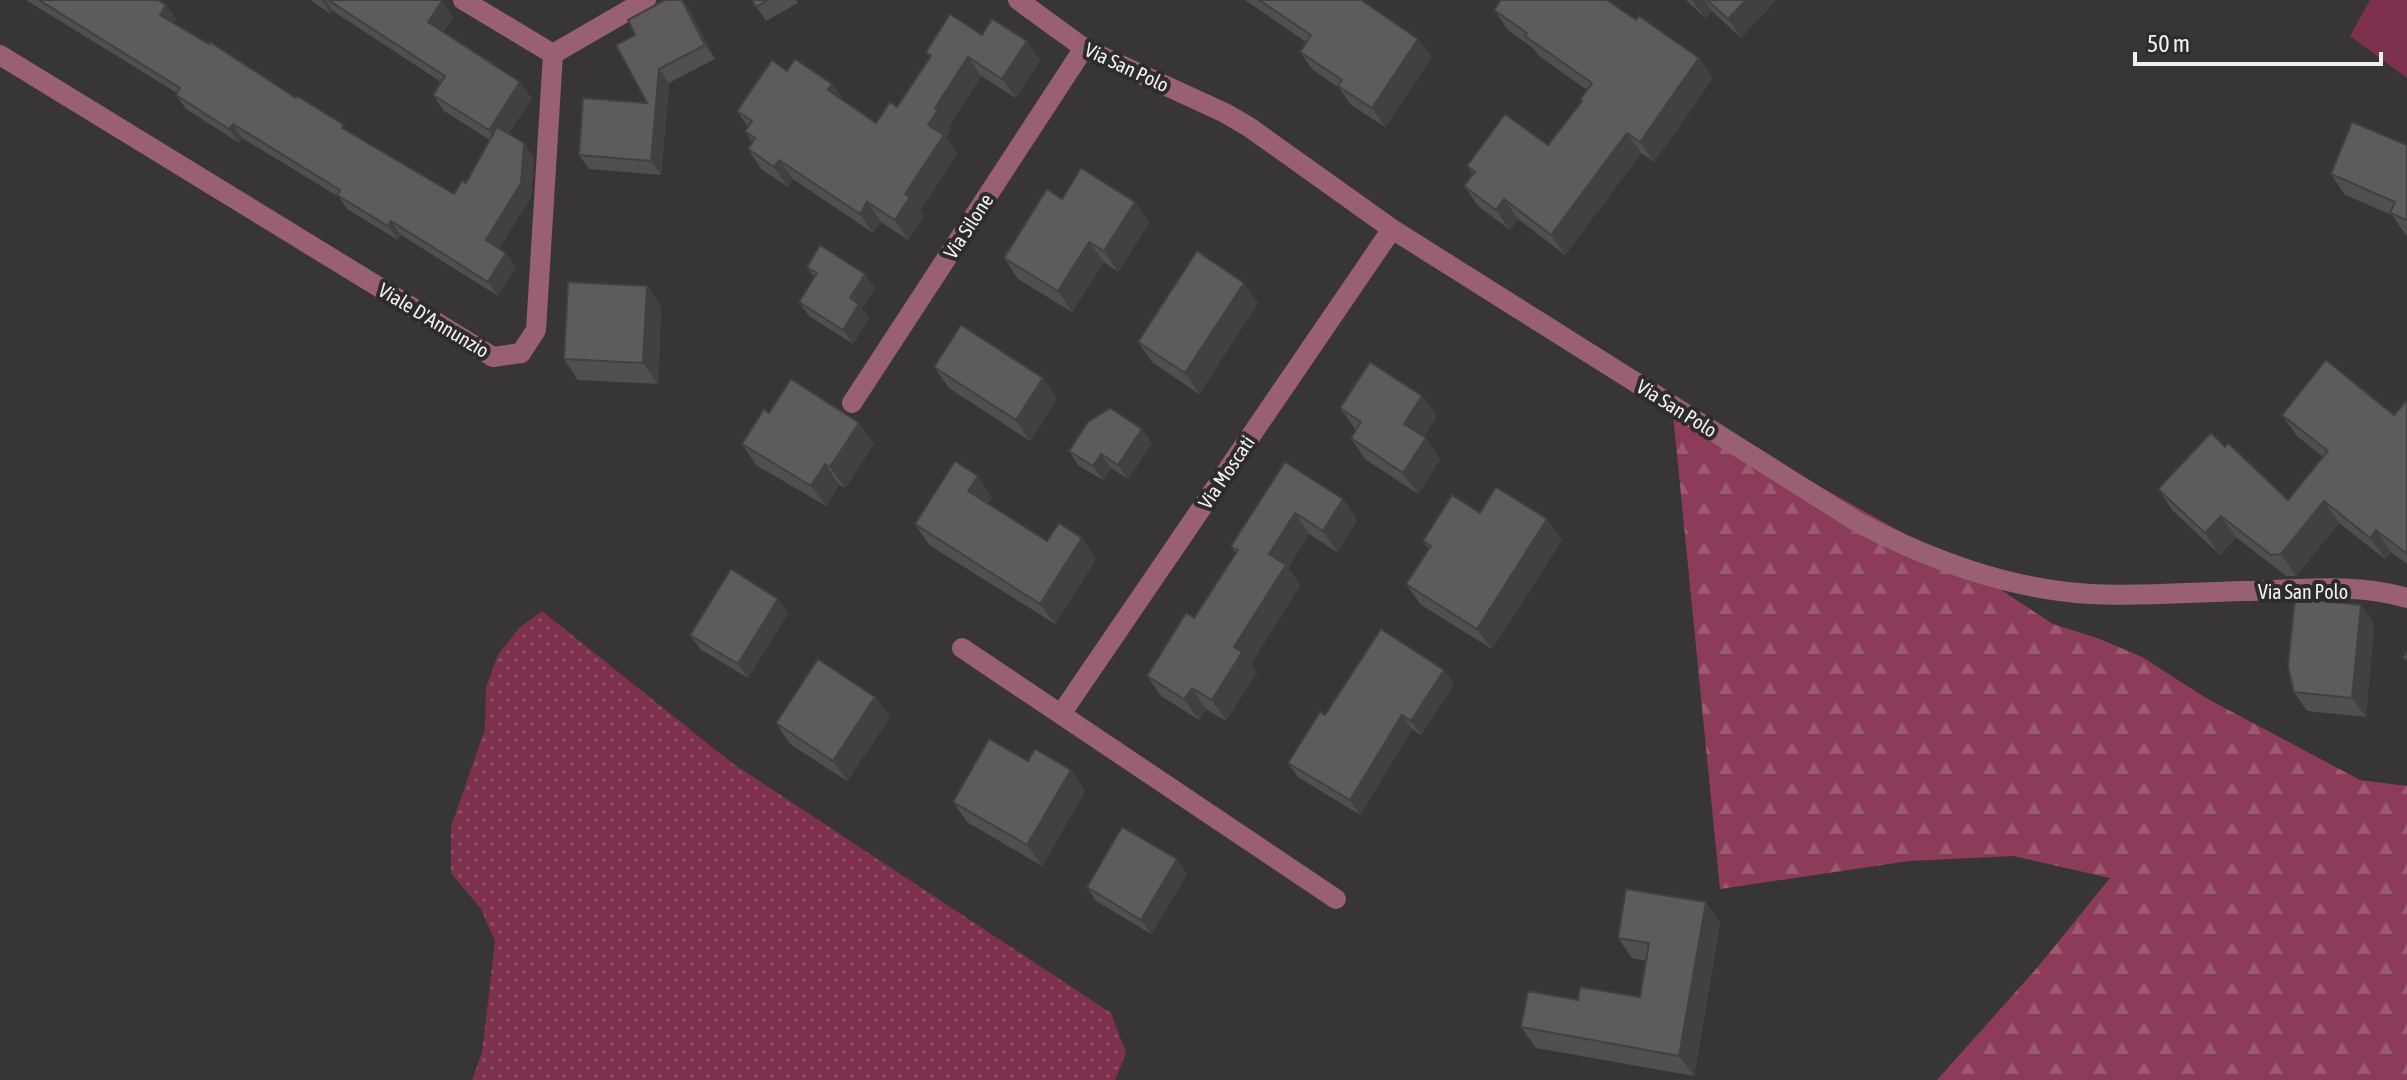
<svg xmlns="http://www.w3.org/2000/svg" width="2407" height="1080" viewBox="0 0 2407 1080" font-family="'Asap Condensed',sans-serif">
	<defs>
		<pattern id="grass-dots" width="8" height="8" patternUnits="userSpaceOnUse" patternTransform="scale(2)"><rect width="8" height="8" fill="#7d314e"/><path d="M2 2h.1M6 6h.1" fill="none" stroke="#904f68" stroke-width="1.8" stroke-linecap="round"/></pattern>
		<pattern id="forest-firs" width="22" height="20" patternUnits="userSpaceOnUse" patternTransform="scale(2)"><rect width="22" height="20" fill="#8c3c5a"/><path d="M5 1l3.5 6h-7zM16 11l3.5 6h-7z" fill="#9d5872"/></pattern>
	</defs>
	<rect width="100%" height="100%" fill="#383535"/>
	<!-- grass -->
	<polygon fill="url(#grass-dots)" points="542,611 732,763 1111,1013 1126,1053 1115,1080 472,1080 482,1053 495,941 481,909 451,873 451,827 485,729 486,687 498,655 519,628"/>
	<!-- forest -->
	<polygon fill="url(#forest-firs)" points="1672,404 1980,576 2053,624 2100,639 2142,657 2206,698 2360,780 2407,786 2407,1080 1937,1080 2037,968 2110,878 2013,856 1909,861 1720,889"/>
	<!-- park -->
	<polygon fill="#7d314e" points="2370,0 2407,0 2407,78 2350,36"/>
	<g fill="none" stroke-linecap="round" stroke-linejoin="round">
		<!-- street -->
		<g stroke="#995f72" stroke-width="20">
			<polyline points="463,0 553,54"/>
			<path d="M1018 0 1084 48 1225 113 1249 127 1392 229 1859 523C1931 560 2008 589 2090 594 2141 597 2193 592 2243 591 2296 590 2356 582 2407 598"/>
			<polyline points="0,55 493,357 521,353 536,330 553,54 646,0"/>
			<polyline points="852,403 1084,48"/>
			<polyline points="962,648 1336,899"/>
			<polyline points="1061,714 1392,229"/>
		</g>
	</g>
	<!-- wall -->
	<g fill="#514e4f">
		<polygon points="26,0 158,0 176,19 173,23 349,132 454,194 466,183 490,140 444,111 433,95 441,82 333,11 331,14 310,0 441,0 453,17 443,32 532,98 508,134 534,157 531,197 499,248 516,267 498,296 401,235 398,240 347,209 339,197 242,138 239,143 186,109 176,95 177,93"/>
		<polygon points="752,0 796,0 798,3 766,21"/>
		<polygon points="1245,0 1361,0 1432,57 1385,127 1351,105 1339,88 1313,70 1300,52 1306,42"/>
		<polygon points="1686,0 1776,0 1741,38 1712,11 1705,18"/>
		<polygon points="688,7 715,59 669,83 661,175 589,169 579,155 647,103 616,45"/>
		<polygon points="1494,10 1636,20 1699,58 1713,78 1654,162 1641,153 1565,255 1518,219 1510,230 1478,206 1464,186 1473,175 1467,166 1548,145 1581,102 1587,90 1539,56 1533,48 1508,30"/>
		<polygon points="982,35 1040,60 1016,98 981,76 949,126 951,129 946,138 957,154 920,211 924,216 908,240 881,222 873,233 793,179 788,187 761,169 748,149 752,142 745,131 748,127 737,111 787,71 832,84 844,101 876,123 897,107 930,58 926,52"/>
		<polygon points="2407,145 2407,235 2405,234 2392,215 2345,195 2331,174"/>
		<polygon points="1062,199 1135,202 1149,223 1118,272 1104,262 1072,312 1018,279 1004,258"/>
		<polygon points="807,267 875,288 862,308 869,318 853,344 809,316 799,302 814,277"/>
		<polygon points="647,286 661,307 658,384 578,380 564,359"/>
		<polygon points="1258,303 1199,394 1152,362 1138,342"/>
		<polygon points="934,367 1057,398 1030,441 949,388"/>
		<polygon points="2407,400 2407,564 2391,552 2385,559 2339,523 2296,576 2286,576 2236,537 2220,555 2173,511 2158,489 2225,447 2288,500 2323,457 2297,436 2282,415 2394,415"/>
		<polygon points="1340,408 1437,416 1423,437 1440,459 1418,494 1365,459 1351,438 1356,430"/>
		<polygon points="769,413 874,444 845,488 839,485 826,506 756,465 742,444"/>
		<polygon points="1152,443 1128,479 1111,468 1103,480 1079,466 1069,451"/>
		<polygon points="1285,462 1343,499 1357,520 1337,552 1309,534 1288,568 1300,585 1251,664 1257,672 1226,721 1206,709 1199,720 1161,696 1147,676 1194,618 1236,553 1231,546"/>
		<polygon points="992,497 988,504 1047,541 1096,559 1055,624 929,545 915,524"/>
		<polygon points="1480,513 1562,540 1492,649 1421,605 1406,584 1429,549 1423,541"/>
		<polygon points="778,599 788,613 748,678 700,649 690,635"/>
		<polygon points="2361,605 2374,624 2366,717 2307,711 2294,692"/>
		<polygon points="1454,684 1421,735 1412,729 1360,815 1298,777 1288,763 1325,715"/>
		<polygon points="875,697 890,717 847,781 790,744 776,723"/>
		<polygon points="1085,791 1042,866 967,822 953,802"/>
		<polygon points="1187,874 1151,934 1096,901 1087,887"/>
		<polygon points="1720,923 1694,1076 1536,1048 1521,1027 1640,997 1646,961 1632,958 1618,938"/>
	</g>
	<!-- shaded-wall -->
	<g fill="#424040">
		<polygon points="321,0 325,0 333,11 331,14"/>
		<polygon points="682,0 688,7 715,59 705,45"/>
		<polygon points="1692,0 1704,0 1712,11 1705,18"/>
		<polygon points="1746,0 1776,0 1741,38 1728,19"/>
		<polygon points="442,1 453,17 439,38 428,22"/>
		<polygon points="166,5 176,19 170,29 160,15"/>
		<polygon points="1418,39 1432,57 1385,127 1372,108"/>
		<polygon points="1027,41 1040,60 1016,98 1002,79"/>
		<polygon points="968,57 981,76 949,126 951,129 946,138 957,154 920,211 924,216 908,240 895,220 935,108"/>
		<polygon points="1699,58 1713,78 1654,162 1640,142"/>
		<polygon points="659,69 669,83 661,175 651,161"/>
		<polygon points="520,82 532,98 500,146 489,130"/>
		<polygon points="832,84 846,104 828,90"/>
		<polygon points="233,124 242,138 239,143 229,129"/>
		<polygon points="1627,133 1641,153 1565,255 1551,235"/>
		<polygon points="524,143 534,157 531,197 496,254 486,240"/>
		<polygon points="779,160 793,179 788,187 774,167"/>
		<polygon points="1504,199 1518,219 1510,230 1496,210"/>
		<polygon points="867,202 881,222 873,233 860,214"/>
		<polygon points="1135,202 1149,223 1118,272 1104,251"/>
		<polygon points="391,221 401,235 398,240 388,226"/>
		<polygon points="1089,242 1104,262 1072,312 1058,291"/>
		<polygon points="506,253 516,267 498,296 488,282"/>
		<polygon points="865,274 875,288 862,308 869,318 853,344 843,330 850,298"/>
		<polygon points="1244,283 1258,303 1199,394 1185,373"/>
		<polygon points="647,286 661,307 658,384 643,363"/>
		<polygon points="1043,378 1057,398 1030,441 1016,420"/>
		<polygon points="1422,396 1437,416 1418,445 1404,424"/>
		<polygon points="859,423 874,444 845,488 830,467"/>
		<polygon points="1142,429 1152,443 1128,479 1118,465"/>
		<polygon points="1426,438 1440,459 1418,494 1403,473"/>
		<polygon points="1101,454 1111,468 1103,480 1093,466"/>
		<polygon points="825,464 839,485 826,506 811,486"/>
		<polygon points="978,476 992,497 983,512 968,491"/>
		<polygon points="1343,499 1357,520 1337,552 1323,531"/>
		<polygon points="2324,501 2339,523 2296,576 2281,554"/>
		<polygon points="1295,513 1309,534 1288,568 1300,585 1251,664 1257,672 1226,721 1212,700 1234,647 1269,554"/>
		<polygon points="2221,516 2236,537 2220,555 2205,533"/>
		<polygon points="1547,519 1562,540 1492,649 1477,629"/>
		<polygon points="2376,530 2391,552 2385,559 2370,538"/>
		<polygon points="1082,538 1096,559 1055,624 1040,604"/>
		<polygon points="778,599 788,613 748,678 738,664"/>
		<polygon points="2361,605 2374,624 2366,717 2352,698"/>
		<polygon points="1444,670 1454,684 1421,735 1411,721"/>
		<polygon points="1192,688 1206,709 1199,720 1184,699"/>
		<polygon points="875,697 890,717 847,781 833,761"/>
		<polygon points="1402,715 1412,729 1360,815 1350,800"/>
		<polygon points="1071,770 1085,791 1042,866 1027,845"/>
		<polygon points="1177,859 1187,874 1151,934 1141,920"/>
		<polygon points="1706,902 1720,923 1694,1076 1679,1056"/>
	</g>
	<!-- building -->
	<g fill="#5e5b5c" stroke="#424040" stroke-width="2">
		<polygon points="39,0 158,0 166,5 160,15 209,44 210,42 296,98 297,96 344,125 342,128 454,194 462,181 466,183 497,127 524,143 521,183 486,240 506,253 488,282 391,221 388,226 337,195 340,190 233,124 229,129 176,95 180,88"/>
		<polygon points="328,0 441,0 442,1 428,22 520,82 489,130 433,95 445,76"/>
		<polygon points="665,0 682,0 705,45 659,69 651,161 579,155 583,98 647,103 616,45 635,35 628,20"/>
		<polygon points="752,0 768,0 756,7"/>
		<polygon points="1259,0 1361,0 1418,39 1372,108 1338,86 1342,80 1300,52 1311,35"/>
		<polygon points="1501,0 1607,0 1636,20 1639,16 1699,58 1640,142 1627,133 1551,235 1504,199 1496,210 1464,186 1475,172 1467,166 1505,114 1548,145 1582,101 1580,100 1592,83 1525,36 1527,33 1494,10"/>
		<polygon points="1707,0 1746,0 1728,19"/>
		<polygon points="950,14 982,35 992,19 1027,41 1002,79 968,57 935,108 938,110 928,125 944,135 905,194 910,197 895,220 867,202 860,214 779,160 774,167 748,149 755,138 745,131 752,121 737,111 772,60 787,71 795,59 832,84 828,90 876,123 890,102 897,107 931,56 926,52"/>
		<polygon points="2352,122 2407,145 2407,220 2390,213 2395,202 2331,174"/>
		<polygon points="1081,168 1135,202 1104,251 1089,242 1058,291 1004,258 1047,189 1062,199"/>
		<polygon points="820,245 865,274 850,298 859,304 843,330 799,302 817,273 807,267"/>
		<polygon points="1197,251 1244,283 1185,373 1138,342"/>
		<polygon points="568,282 647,286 643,363 564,359"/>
		<polygon points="961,325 1043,378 1016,420 934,367"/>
		<polygon points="2326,360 2394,415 2407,400 2407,554 2376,530 2370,538 2324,501 2281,554 2271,555 2221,516 2205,533 2158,489 2211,433 2225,447 2228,443 2288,500 2328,451 2282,415"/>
		<polygon points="1370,362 1422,396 1404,424 1426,438 1403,473 1351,438 1361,422 1340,408"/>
		<polygon points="791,379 859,423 830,467 825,464 811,486 742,444 764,409 769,413"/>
		<polygon points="1110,408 1142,429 1118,465 1101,454 1093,466 1069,451 1088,422"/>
		<polygon points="955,461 978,476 968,491 1047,541 1059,523 1082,538 1040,604 915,524"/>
		<polygon points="1285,462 1343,499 1323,531 1295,513 1269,554 1286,565 1234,647 1242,652 1212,700 1192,688 1184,699 1147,676 1186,613 1194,618 1238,550 1231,546"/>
		<polygon points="1496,487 1547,519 1477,629 1406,584 1431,546 1423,541 1452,495 1480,513"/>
		<polygon points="731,569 778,599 738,664 690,635"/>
		<polygon points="2295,598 2361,605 2352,698 2294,692 2288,666"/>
		<polygon points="1381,629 1444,670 1411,721 1402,715 1350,800 1288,763 1320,712 1325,715"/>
		<polygon points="2407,649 2407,660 2403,658"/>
		<polygon points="818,659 875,697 833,761 776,723"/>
		<polygon points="989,739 1028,761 1035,749 1071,770 1027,845 953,802"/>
		<polygon points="1122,827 1177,859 1141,920 1087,887"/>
		<polygon points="1626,889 1706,902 1679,1056 1521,1027 1528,991 1578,1000 1580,987 1640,997 1649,943 1618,938"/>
	</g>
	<g text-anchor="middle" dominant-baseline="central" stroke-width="8" stroke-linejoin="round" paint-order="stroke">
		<!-- street labels -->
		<g font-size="20" fill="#f2f0f0" stroke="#2d2b2b">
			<text transform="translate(1127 67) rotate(25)">Via San Polo</text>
			<text transform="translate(968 226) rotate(-57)">Via Silone</text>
			<text transform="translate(434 320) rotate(31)">Viale D'Annunzio</text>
			<text transform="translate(1677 408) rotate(32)">Via San Polo</text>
			<text transform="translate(1226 472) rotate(-56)">Via Moscati</text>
			<text x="2303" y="591">Via San Polo</text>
		</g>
	</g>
	<!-- scale -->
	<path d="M2135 52v12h246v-12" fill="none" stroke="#f2f0f0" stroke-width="4"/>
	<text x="2147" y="52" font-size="24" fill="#f2f0f0" stroke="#2d2b2b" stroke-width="6" paint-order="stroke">50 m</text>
</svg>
